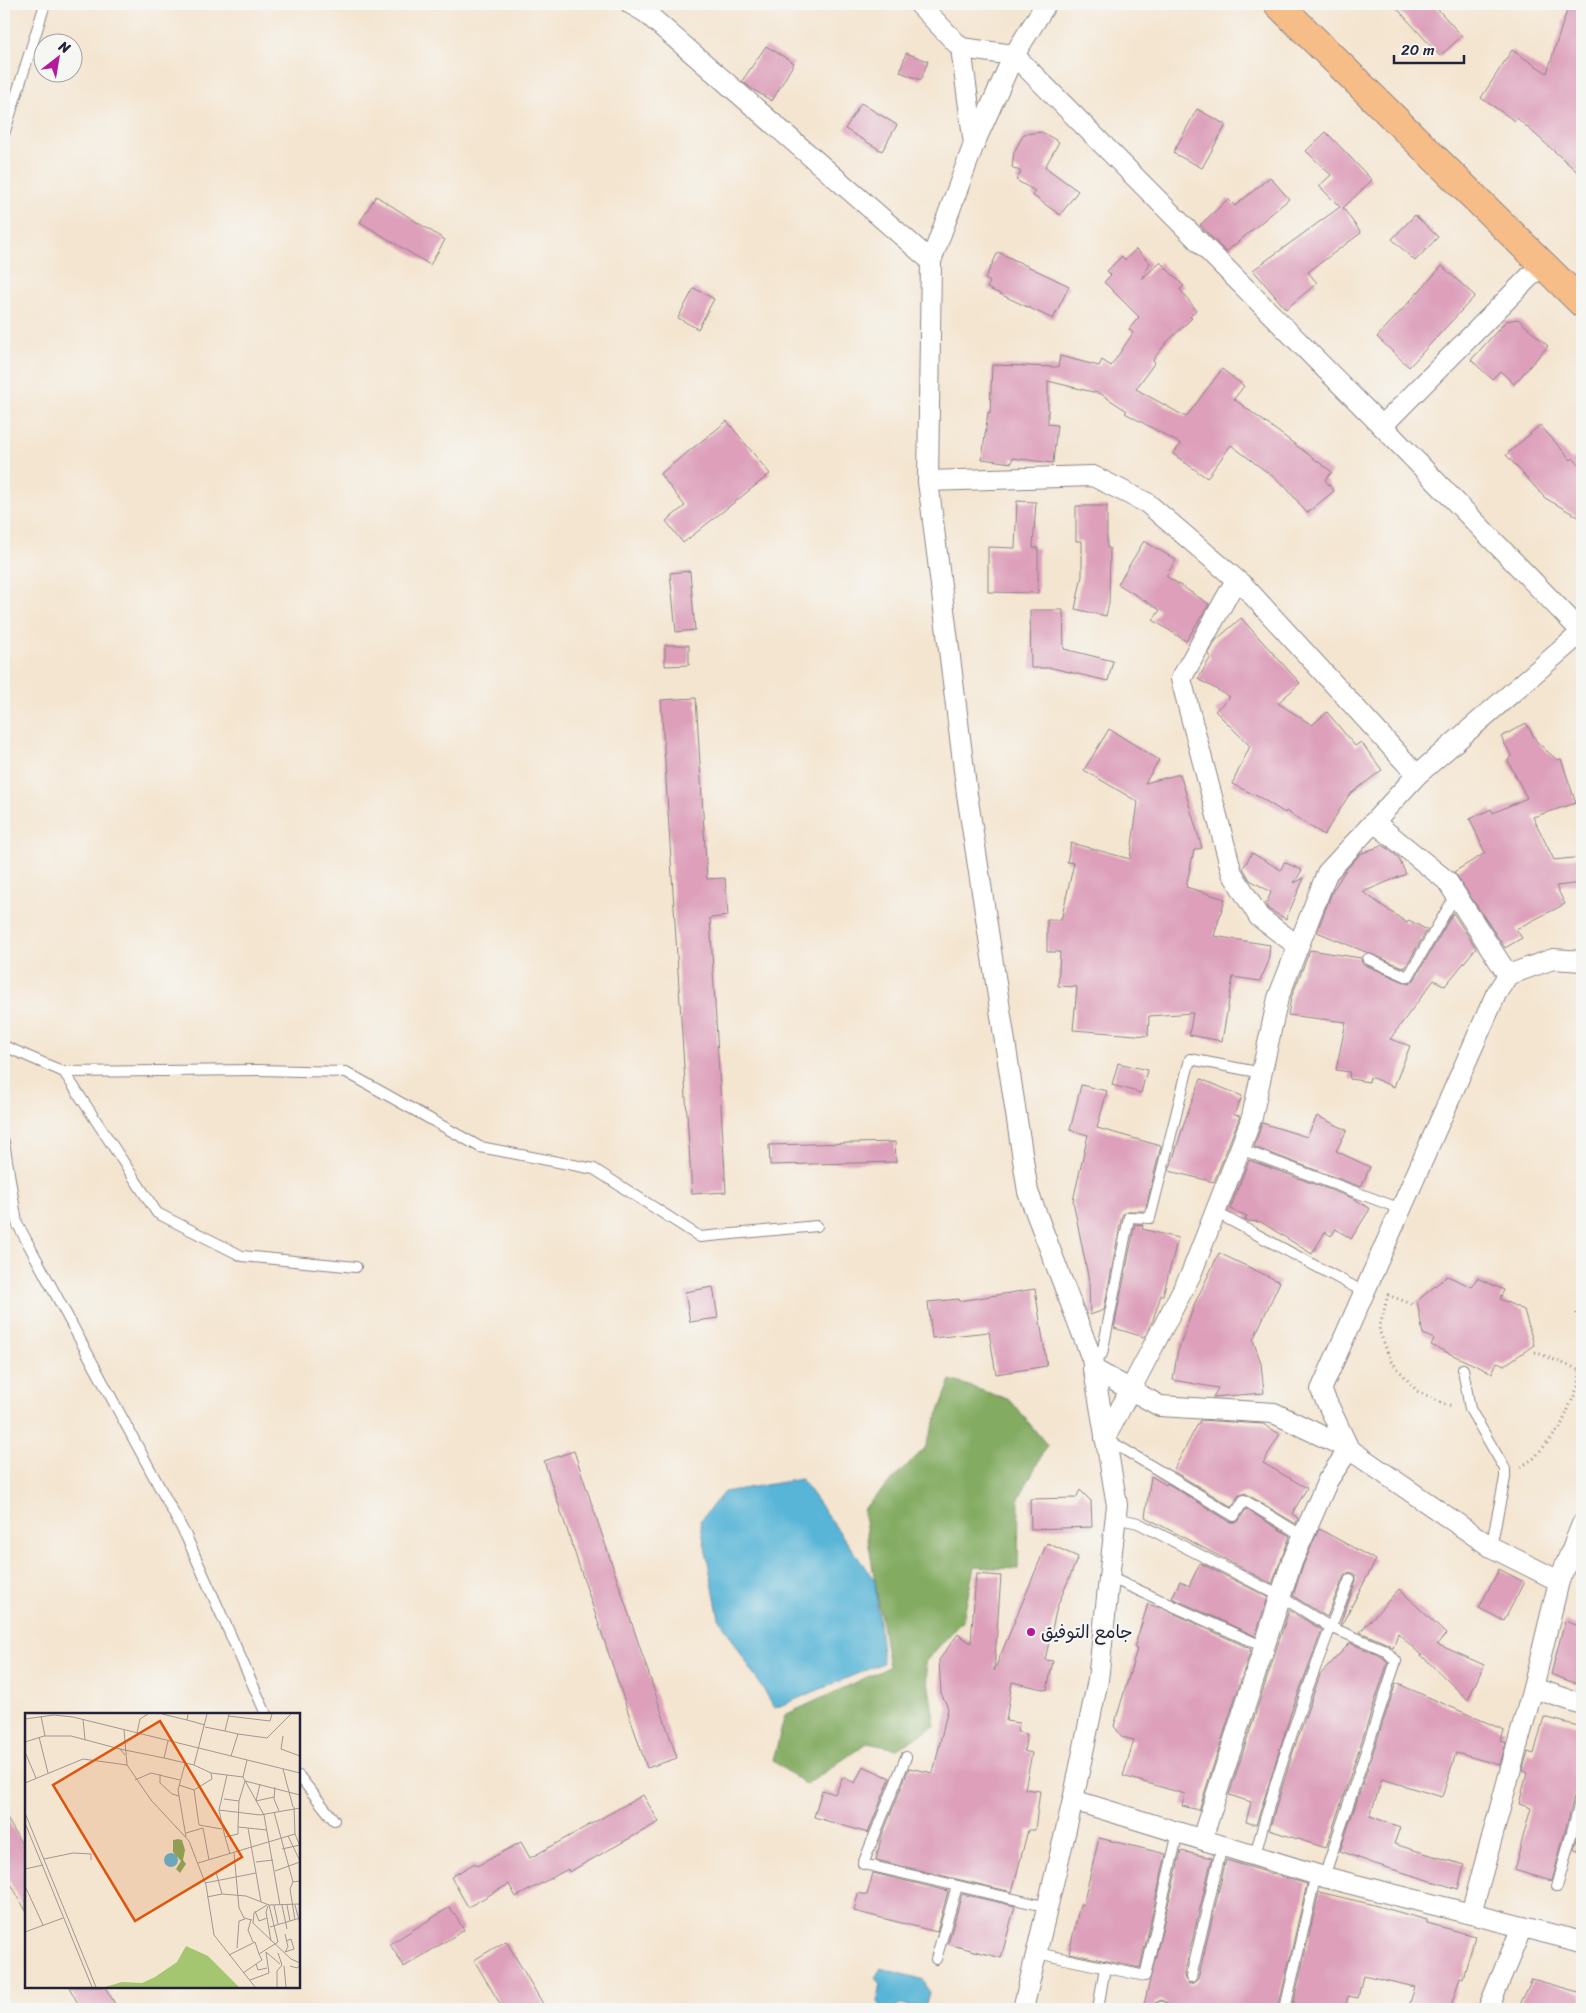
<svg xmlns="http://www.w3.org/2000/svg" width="1586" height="2013" viewBox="0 0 1586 2013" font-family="Sriracha,'Playpen Sans Arabic',sans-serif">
	<rect width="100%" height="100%" fill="#f6f6f2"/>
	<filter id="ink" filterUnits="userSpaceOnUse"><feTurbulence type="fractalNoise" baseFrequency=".02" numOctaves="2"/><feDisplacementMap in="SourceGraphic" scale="10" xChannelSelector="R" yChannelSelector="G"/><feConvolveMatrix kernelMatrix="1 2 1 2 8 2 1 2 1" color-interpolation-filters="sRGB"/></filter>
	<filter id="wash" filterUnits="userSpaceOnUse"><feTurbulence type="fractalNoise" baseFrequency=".0096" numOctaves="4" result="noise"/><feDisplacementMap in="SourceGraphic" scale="20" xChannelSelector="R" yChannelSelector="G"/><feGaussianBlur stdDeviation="1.12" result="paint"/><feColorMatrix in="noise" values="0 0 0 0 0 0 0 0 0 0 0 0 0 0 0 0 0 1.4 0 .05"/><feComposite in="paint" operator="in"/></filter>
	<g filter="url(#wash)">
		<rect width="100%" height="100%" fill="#f4e5d0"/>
		<!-- forest -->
		<polygon fill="#83ab62" stroke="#52664e" points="951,1380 1010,1400 1047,1445 1019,1498 1018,1569 974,1567 963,1620 925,1662 935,1726 897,1749 867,1743 806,1785 773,1761 785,1715 889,1667 863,1509 925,1448"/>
		<!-- water -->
		<g fill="#59b5d7" stroke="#3e6c89">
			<polygon points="801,1479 875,1581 883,1663 775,1708 719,1618 700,1521 724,1492"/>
			<polygon points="881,1968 924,1980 929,1993 924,2009 900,2005 890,2009 882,2009 878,2001 880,1984 875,1978"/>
		</g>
		<g id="blocks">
			<!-- building -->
			<g fill="#dd9fba">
				<polygon points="1393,4 1433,4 1462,36 1440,56"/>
				<polygon points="1569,4 1582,4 1582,176 1517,118 1515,121 1481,98 1512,50 1547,73"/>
				<polygon points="766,46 794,63 772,101 752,89 742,81"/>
				<polygon points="906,53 928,61 921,80 900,72"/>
				<polygon points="861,103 897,125 882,151 845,129"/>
				<polygon points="1197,109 1226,125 1202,168 1173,153"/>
				<polygon points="1042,132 1059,142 1045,167 1078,191 1060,215 1032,195 1035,191 1016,180 1021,172 1012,167 1014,152 1024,134"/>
				<polygon points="1326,132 1372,180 1343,208 1361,233 1308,272 1317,283 1286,309 1253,270 1340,207 1319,186 1331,175 1306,151"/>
				<polygon points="1270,177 1289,199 1226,252 1200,225 1228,199 1235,206"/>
				<polygon points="376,196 445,240 430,265 360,222"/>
				<polygon points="1415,215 1438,237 1415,261 1392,239"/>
				<polygon points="1136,249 1150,263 1142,279 1160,262 1184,286 1180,289 1196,310 1190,317 1192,318 1167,342 1153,360 1155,362 1136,389 1186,417 1222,369 1244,386 1234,399 1332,472 1325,480 1334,491 1307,513 1284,485 1231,445 1207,478 1173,454 1181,444 1125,413 1127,411 1101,394 1048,381 1048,424 1057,425 1053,463 1012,458 1012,463 982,459 988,412 990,413 992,365 1058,367 1060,356 1099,366 1102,360 1111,366 1133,333 1129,329 1139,317 1104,282 1111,275 1107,271 1122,256 1125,260"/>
				<polygon points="998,252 1069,286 1053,319 987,288 990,282 985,279"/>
				<polygon points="1442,266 1475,296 1409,367 1377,337"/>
				<polygon points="694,288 714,299 698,329 678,318"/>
				<polygon points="1518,319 1548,346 1514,384 1500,371 1492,379 1471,360 1506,321"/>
				<polygon points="727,421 770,474 683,543 666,521 685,506 660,474"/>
				<polygon points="1540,425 1571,460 1573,458 1582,468 1582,519 1545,498 1506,455"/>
				<polygon points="1017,501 1036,502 1033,548 1038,548 1038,593 988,592 988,547 1015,548"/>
				<polygon points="1076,506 1107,506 1107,548 1110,548 1109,603 1106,616 1075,609 1082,576 1082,541 1076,541"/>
				<polygon points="1144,541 1176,560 1166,576 1209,604 1186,641 1153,620 1160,610 1118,584"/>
				<polygon points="690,571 695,630 676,632 670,573"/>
				<polygon points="1030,610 1063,610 1064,649 1113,661 1108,681 1052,668 1031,668"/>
				<polygon points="1241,618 1300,683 1278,703 1312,725 1327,712 1355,746 1361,742 1382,770 1349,795 1324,835 1286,811 1285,813 1259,797 1232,784 1250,746 1215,711 1230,697 1198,679 1211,657 1208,655 1216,640"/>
				<polygon points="665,645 689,645 689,665 665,666"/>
				<polygon points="696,698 707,879 725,878 728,916 710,918 726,1192 692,1194 661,700"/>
				<polygon points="1526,723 1537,742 1557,760 1561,759 1576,803 1533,817 1554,860 1582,857 1582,883 1556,886 1565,904 1516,929 1522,938 1505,948 1454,872 1485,853 1470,819 1491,809 1493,813 1527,798 1508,761 1511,755 1501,737"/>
				<polygon points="1109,729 1159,760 1145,783 1180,774 1202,848 1194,850 1186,887 1225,899 1214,936 1270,945 1268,963 1260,981 1233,977 1222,1041 1189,1035 1193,1013 1149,1016 1148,1036 1073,1030 1077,987 1058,986 1060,952 1047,952 1047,920 1061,920 1074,863 1067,862 1071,843 1130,859 1138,802 1084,770"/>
				<polygon points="1383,845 1398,857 1406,874 1363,892 1407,923 1409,920 1427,930 1405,968 1317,932 1332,892 1345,871 1360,854"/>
				<polygon points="1252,853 1281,870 1284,862 1302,870 1294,883 1304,878 1286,919 1268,909 1266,905 1271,892 1250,880 1243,868"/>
				<polygon points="1453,913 1476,948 1445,986 1434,980 1390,1039 1410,1046 1394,1087 1370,1077 1369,1082 1350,1079 1349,1072 1336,1070 1346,1022 1288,1015 1291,998 1310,950 1361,958 1362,963 1365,965 1409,984 1414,980"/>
				<polygon points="1118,1063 1147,1070 1141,1093 1112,1085"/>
				<polygon points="1201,1079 1242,1096 1234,1115 1240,1116 1214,1182 1169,1171 1188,1111"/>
				<polygon points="1081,1085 1107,1091 1097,1128 1161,1146 1145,1211 1127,1211 1122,1215 1104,1310 1090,1315 1089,1281 1073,1201 1088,1135 1070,1130"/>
				<polygon points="1317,1116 1347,1130 1336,1151 1370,1167 1361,1187 1254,1147 1262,1123 1307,1137"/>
				<polygon points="895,1142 896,1162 770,1165 769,1145"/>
				<polygon points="1249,1160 1355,1199 1370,1209 1351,1239 1336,1229 1331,1236 1325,1232 1312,1254 1261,1222 1247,1221 1245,1220 1247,1216 1230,1209"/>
				<polygon points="1135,1224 1143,1225 1142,1229 1178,1238 1163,1295 1161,1295 1153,1320 1144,1337 1114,1328"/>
				<polygon points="1219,1253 1280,1282 1253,1340 1261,1363 1264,1393 1213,1397 1218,1388 1173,1380 1177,1354 1195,1303"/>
				<polygon points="1447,1276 1472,1287 1477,1278 1504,1290 1500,1299 1524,1310 1534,1345 1505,1365 1497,1362 1492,1373 1431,1345 1434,1339 1423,1334 1417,1301"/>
				<polygon points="713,1287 718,1318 690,1322 685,1292"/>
				<polygon points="1035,1289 1047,1366 996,1374 989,1332 932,1338 928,1302 959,1299 959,1301"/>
				<polygon points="1200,1420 1263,1424 1280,1434 1263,1463 1307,1488 1292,1514 1298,1518 1296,1524 1245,1493 1238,1496 1232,1507 1173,1471"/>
				<polygon points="574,1451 677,1758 647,1768 544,1461"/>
				<polygon points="1151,1476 1166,1485 1167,1483 1230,1522 1238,1522 1246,1509 1290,1536 1272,1584 1145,1517"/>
				<polygon points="1080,1490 1091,1501 1092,1527 1031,1529 1030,1499 1076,1498"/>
				<polygon points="1319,1529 1376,1560 1342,1624 1340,1624 1356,1581 1356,1575 1353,1573 1349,1572 1344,1576 1327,1617 1293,1596 1302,1568"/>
				<polygon points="1047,1543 1078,1557 1057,1607 1045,1660 1053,1661 1047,1690 1012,1682 1006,1721 1019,1723 1017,1732 1027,1734 1024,1751 1032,1753 1025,1789 1040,1791 1035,1830 1028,1830 1012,1892 876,1860 881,1838 909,1768 933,1773 948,1708 941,1693 939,1660 958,1634 971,1643 976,1574 1001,1576 994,1671"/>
				<polygon points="1200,1563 1268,1597 1255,1636 1172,1598 1180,1581 1189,1586"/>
				<polygon points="1499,1569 1524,1582 1504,1621 1479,1608"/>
				<polygon points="1399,1589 1446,1634 1437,1644 1484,1665 1468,1700 1398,1633 1393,1648 1388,1644 1360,1632"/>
				<polygon points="1148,1604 1166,1610 1251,1649 1199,1810 1182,1806 1185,1794 1123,1776 1134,1740 1122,1737 1114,1726 1137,1649 1134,1648"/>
				<polygon points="1289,1610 1322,1630 1291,1713 1256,1825 1246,1822 1251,1802 1229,1795"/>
				<polygon points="1565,1621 1582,1627 1582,1686 1551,1674"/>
				<polygon points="1350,1643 1381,1656 1388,1662 1326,1848 1269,1830 1293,1752 1320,1675"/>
				<polygon points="1396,1683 1504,1730 1501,1741 1506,1743 1500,1765 1456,1753 1442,1797 1382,1779 1370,1816 1400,1827 1394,1844 1464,1865 1458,1889 1375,1864 1340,1851"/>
				<polygon points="1544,1717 1582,1727 1582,1788 1578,1790 1575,1793 1552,1881 1514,1870 1531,1808 1519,1804 1527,1773 1522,1771 1528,1752 1534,1754"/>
				<polygon points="863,1766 890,1778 868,1833 814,1817 822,1790 835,1794 843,1777 855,1783"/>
				<polygon points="643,1795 659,1822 569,1872 568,1869 516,1897 509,1884 468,1907 451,1877 475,1863 477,1866 521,1842 530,1858"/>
				<polygon points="4,1813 26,1852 26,1911 4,1871"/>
				<polygon points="1582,1820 1582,1852 1574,1850"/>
				<polygon points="1099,1838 1166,1854 1140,1968 1069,1953 1080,1904 1083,1905"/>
				<polygon points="1181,1851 1212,1858 1184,1975 1185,1979 1189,1984 1193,1983 1198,1979 1226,1860 1307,1884 1278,2009 1168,2009 1167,2003 1161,2000 1155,2003 1154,2009 1143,2009"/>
				<polygon points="873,1873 948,1891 937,1932 854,1911 858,1893 867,1895"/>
				<polygon points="1319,1892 1370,1904 1427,1920 1427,1923 1475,1936 1463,1978 1460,1977 1450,2009 1408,2009 1415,1987 1363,1975 1358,1998 1348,1996 1345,2009 1309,2009 1293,2005"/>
				<polygon points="962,1894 1015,1906 1001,1958 948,1944"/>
				<polygon points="450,1907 464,1930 404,1967 390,1944"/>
				<polygon points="506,1941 546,2009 503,2009 474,1960"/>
				<polygon points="1532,1979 1582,1993 1582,2009 1518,2009"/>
				<polygon points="69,1987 105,1987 118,2009 81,2009"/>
			</g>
		</g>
	</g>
	<g filter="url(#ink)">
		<use href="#blocks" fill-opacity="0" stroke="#8b8486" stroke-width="1"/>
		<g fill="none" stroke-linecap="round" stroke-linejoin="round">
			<defs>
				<g id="lane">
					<polyline points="4,134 45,4"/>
					<polyline points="1368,959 1408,977 1455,896"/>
					<polyline points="4,1046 64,1072 157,1213 242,1256 356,1267"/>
					<polyline points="4,1046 4,1058"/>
					<polyline points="64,1072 257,1070 346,1072 480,1147 594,1169 700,1237 817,1226"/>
					<polyline points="4,1142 17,1223 186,1536 266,1714"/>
					<polyline points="1240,1149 1401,1209"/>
					<polyline points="1215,1212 1364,1292"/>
					<polyline points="1092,1359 1102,1354 1129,1217 1150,1218 1190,1059 1262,1073"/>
					<polyline points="1463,1369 1470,1409 1505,1469 1505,1478 1491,1547"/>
					<polyline points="1105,1438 1234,1516 1244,1500 1303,1536"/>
					<polyline points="1116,1518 1138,1523 1280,1596 1330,1627 1385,1650 1396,1661 1324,1877"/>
					<polyline points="1109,1577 1264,1647"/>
					<polyline points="906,1757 863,1864 1048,1907"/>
					<polyline points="299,1776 334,1820"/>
					<path d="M1255 1855C1280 1761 1313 1669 1350 1579"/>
					<polyline points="1557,1887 1582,1795"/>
					<polyline points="1037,1953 1145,1976 1178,1832"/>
					<polyline points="936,1959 957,1886"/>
					<polyline points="1191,1977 1222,1846"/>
					<polyline points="1098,2009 1105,1967"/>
					<polyline points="1161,2009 1161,2007"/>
					<polyline points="1285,2009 1316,1874"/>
				</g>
				<g id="street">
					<polyline points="631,4 645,12 931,261 928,481 967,794 1028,1192 1092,1359 1117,1505 1098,1680 1073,1800 1023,2009"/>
					<polyline points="919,4 961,48 974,144"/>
					<polyline points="961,48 1014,55 1382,426"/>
					<polyline points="931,261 974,144 1014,55 1046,4"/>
					<polyline points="1543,263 1382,426 1582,632"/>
					<polyline points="928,481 1093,476 1147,503 1245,587 1417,775"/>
					<polyline points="1236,580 1181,679 1232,873 1259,917 1298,946"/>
					<polyline points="1374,822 1447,881 1508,975"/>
					<polyline points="1093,1369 1160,1406 1274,1413 1349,1449 1328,1480 1291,1564 1202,1839"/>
					<polyline points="1105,1438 1191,1274 1240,1149 1252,1117 1278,998 1327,873 1417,775 1582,632"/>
					<polyline points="1559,1581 1491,1547 1349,1449 1321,1390 1496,994 1508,975 1553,959 1582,961"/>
					<polyline points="1533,1688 1559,1581 1582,1524"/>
					<polyline points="1073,1800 1324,1877 1582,1942"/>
					<polyline points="1471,1914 1533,1688 1582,1704"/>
					<polyline points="1488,2009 1522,1927"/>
				</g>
				<polyline id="primary" points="1278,4 1582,303"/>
			</defs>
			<!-- lane casing -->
			<use href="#lane" stroke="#8b8486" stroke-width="12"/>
			<!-- street casing -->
			<use href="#street" stroke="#8b8486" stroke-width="22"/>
			<!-- primary casing -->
			<use href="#primary" stroke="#8b8486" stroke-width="30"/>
			<!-- path -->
			<g stroke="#8b8486" stroke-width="3" stroke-dasharray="1 4" stroke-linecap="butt">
				<polyline points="1412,1304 1388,1295 1379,1330 1391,1361 1417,1391 1444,1404 1454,1406"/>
				<polyline points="1577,1313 1582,1341"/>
				<polyline points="1535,1352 1580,1370"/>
				<polyline points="1521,1467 1534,1458 1560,1428 1579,1384 1582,1351"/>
			</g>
			<!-- lane -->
			<use href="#lane" stroke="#fff" stroke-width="10"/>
			<!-- street -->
			<use href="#street" stroke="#fff" stroke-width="20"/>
			<!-- primary -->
			<use href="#primary" stroke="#f7bd88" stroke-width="28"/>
		</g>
	</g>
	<!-- markers -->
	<circle fill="#b5179e" stroke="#f6f6f2" stroke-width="2" cx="1031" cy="1632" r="5"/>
	<g text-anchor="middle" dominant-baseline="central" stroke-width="4.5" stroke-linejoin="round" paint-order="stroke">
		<!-- poi labels -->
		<g font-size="18" fill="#22223b" stroke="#f6f6f2" text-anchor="start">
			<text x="1041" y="1632">جامع التوفيق</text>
		</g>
	</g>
	<!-- overview -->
	<g transform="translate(25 1713)">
		<rect width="275" height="275" fill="#f4e5d0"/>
		<path d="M161 233 183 243 214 274H80L97 269 117 270 130 264 152 249Z" fill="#a4c670"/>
		<path d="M153 126 157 127 160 137 158 147 161 151 155 160 151 156 156 148 148 139V127Z" fill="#83ab62"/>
		<path d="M139 147a7 7 0 1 1 14 0a7 7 0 1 1-14 0Z" fill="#59b5d7"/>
		<path fill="none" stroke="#a09794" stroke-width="1" d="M137 1 162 7 163 1M204 1 200 18 213 21 206 43M16 3 20 23M203 3 245 8 247 1M0 6 29 2 48 4 275 60M58 6 60 27M162 7 180 12M180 14 200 18M99 17 102 52M112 20 115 6 123 1M213 21 242 25 266 1M258 23 256 36 275 43M14 24 23 60M143 28 139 45 169 52 182 1M0 29 19 23H46L95 36 100 42M95 36 139 45M0 39 11 65M222 47 218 64 239 102 255 192M160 51 153 77 161 124M169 52 186 60 202 62M258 56 268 94M186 60 187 66 169 77 174 112 197 116M135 61V70L147 81 154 83M110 67 126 60 155 67M0 70 58 46 102 52 126 87 164 128 181 172 189 222 230 274M235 71 231 88 249 84M154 72 169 77M250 74 249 86 254 98M199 86 214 88M269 94 270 121M194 97 235 102 275 95M249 99 268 169 275 168M0 100 71 274M0 110 67 274M213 114 214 88 220 68 275 82M161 120 178 115 184 147M263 123 275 148M200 124 194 97 202 62 218 64M257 136 275 132M209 140 214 195 219 205 227 207M205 141 200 124 213 121V114L223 115M19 146 48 140 66 141V147M231 149 248 147M173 150 270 121 275 133M0 156 18 152M250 158 275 149M191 159 197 181M231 160 236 189M268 169 265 176 270 207M180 170 231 160 223 115 242 117M0 173 18 212M182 184 197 181 221 183 244 192 275 191M242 192 229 200 228 210 266 246 275 250M249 192 253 211M257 192 262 216M262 192 265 208M270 192 275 211M243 193 241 199 246 228M230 198 234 208 242 205M226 207 223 217 228 229M245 214 275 205M0 219 38 205M260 221 263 234 260 239M212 235 214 208 220 206M241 239 255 251M260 239 269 236 266 226 261 228M204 242 230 229 234 241M231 251 233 257 242 255M259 253 261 274M265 253 272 255 275 252V241M218 260 237 247 234 241 253 229 244 192M225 267 244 260 241 239M252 274V258L257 252 253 240"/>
		<path fill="#de560e" fill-opacity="0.15" stroke="#de560e" stroke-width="2.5" d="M135 8 217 144 110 208 28 72Z"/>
		<rect width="275" height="275" fill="none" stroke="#22223b" stroke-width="2.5"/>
	</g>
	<!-- margin -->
	<rect width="1586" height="2013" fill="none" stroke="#f6f6f2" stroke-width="20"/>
	<!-- north arrow -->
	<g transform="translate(58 58) rotate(31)"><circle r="24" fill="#f6f6f2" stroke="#a1a1a9"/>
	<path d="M0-4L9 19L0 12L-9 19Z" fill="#b5179e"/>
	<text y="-8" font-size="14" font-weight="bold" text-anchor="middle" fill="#22223b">N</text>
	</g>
	<!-- scale -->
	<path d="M1394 55v8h70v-8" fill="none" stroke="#22223b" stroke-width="2.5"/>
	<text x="1401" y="55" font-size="15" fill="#22223b" stroke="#f6f6f2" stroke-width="4" paint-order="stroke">20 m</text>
</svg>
